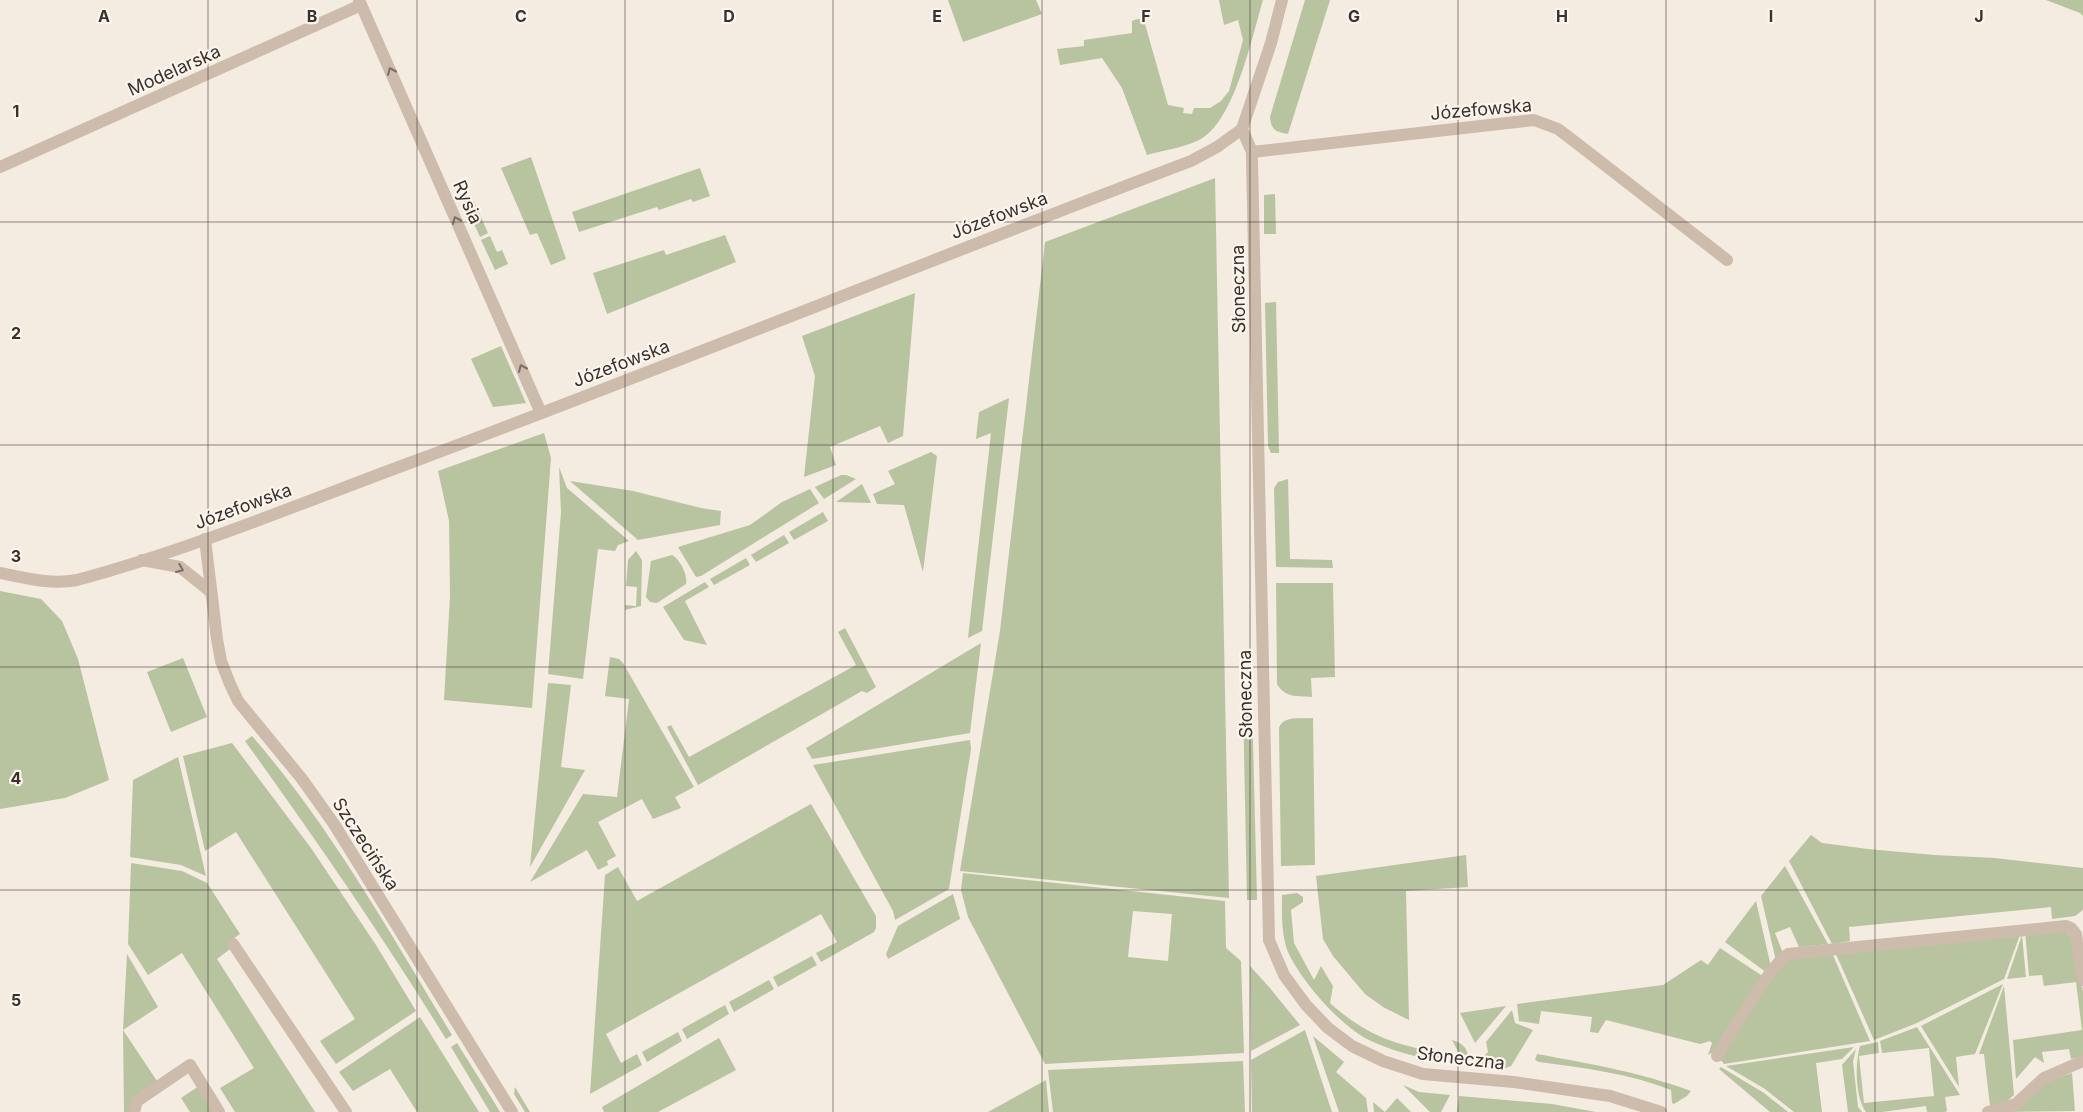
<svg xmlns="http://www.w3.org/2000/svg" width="2083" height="1112" viewBox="0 0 2083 1112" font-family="Inter,sans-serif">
	<rect width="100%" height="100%" fill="#f4ebe1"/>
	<!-- green -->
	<g fill="#b8c4a0" fill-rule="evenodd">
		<polygon points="948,0 1036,0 1042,14 963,42"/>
		<path d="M1219 0H1263C1252 37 1234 123 1199 140 1183 148 1163 150 1147 155L1122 88 1102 58 1060 65 1057 49 1084 46V40L1132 33V21C1138 18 1142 18 1145 24L1168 105 1184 108 1183 113 1192 114 1194 108H1210L1221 101 1229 91 1243 40 1238 20 1224 25Z"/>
		<path d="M1305 0H1330L1288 134C1276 132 1271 130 1270 117Z"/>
		<polygon points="2046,0 2083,0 2083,16 2080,13"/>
		<polygon points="531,157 566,259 551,265 537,233 530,235 501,168"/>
		<polygon points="700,168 710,196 693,202 691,199 659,210 657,207 579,232 572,212"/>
		<polygon points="1215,178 1229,898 960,871 1000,631 1045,242"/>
		<polygon points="1275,194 1276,234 1264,234 1264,195"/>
		<polygon points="474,201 488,233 480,237 465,204"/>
		<polygon points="725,235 736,262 607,314 593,273 664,250 666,255"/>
		<polygon points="490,236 497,252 502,250 508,264 495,270 481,240"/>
		<polygon points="915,293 903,436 888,443 880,426 830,447 836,465 804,477 815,376 802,336"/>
		<polygon points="1276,302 1279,453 1271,453 1268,446 1265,303"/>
		<polygon points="501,346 526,403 493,407 471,359"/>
		<polygon points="1009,398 982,631 968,638 991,433 976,439 979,412"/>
		<polygon points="544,433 551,458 532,708 444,700 450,597 449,521 438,471"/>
		<polygon points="931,452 937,456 923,572 904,505 877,504 873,494 895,484 888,471"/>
		<polygon points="559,467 567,488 629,541 618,545 615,551 598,549 583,679 548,674 561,512"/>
		<polygon points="841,475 846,475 856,479 824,499 815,487"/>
		<polygon points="1288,479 1290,559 1332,560 1333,568 1276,567 1274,488 1278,482"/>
		<polygon points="570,481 633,491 701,508 721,511 720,525 638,540"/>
		<polygon points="862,484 871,503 836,502"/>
		<polygon points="810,489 819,503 701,576 696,577 678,547 750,525 782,502"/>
		<polygon points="823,512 828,521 794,540 789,532"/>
		<polygon points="784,535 789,543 756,562 751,555"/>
		<polygon points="636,551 642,560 641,606 625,610 625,605 636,606 637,587 626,586 628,560"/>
		<path d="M672 555C680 559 688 576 686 584L657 603 650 602 646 597 651 561Z"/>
		<polygon points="746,558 750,565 714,585 710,579"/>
		<polygon points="705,582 709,587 685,601 707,645 684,640 663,607"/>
		<path d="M1276 583H1333L1335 677 1311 678 1312 697C1298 696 1285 698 1277 684Z"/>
		<polygon points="0,591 41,599 62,621 78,659 109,780 65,798 0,809"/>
		<polygon points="845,628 876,687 867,693 862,691 698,785 667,727 671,725 689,757 856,665 838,632"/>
		<polygon points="981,643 970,733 812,759 806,748"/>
		<polygon points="610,657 619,659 623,663 694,787 675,797 681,808 653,819 642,799 598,822 616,856 607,861 608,865 598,870 587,850 530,882 583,794 617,797 629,699 605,696"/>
		<polygon points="183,658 207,717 171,732 147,672"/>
		<polygon points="548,683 571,685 561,767 585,770 530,867"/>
		<polygon points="1243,703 1252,703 1257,900 1247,900"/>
		<path d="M1313 718 1315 865 1281 866 1279 728C1283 715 1301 719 1313 718Z"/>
		<path d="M252 736C331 827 390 933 452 1035L446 1039C383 937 315 838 245 741Z"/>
		<polygon points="970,740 971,749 949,889 895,920 893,911 813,765"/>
		<polygon points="232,743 311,848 376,945 416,1011 336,1064 320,1041 355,1019 236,832 205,851 183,756"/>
		<polygon points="178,757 206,876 181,865 130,857 133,780"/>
		<polygon points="811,804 876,916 876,928 874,932 821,962 816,953 837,942 821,914 606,1034 621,1063 637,1054 642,1065 590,1094 605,875 618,867 637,901"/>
		<polygon points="1811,835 1822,843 1868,849 1934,855 1995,858 2083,868 2083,910 2075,916 2052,919 2051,907 1849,927 1850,941 1832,944 1789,861"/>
		<polygon points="1466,855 1468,887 1406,891 1409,1020 1383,1007 1365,994 1333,956 1323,939 1316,876"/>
		<polygon points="131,863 182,871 207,883 240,934 227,943 230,949 217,959 315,1112 235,1112 220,1088 254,1068 182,953 148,975 128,944"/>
		<polygon points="1785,866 1828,944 1799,947 1790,927 1775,933 1783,953 1776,961 1761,896"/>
		<path d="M963 873 1225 901 1226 948 1241 961 1244 1053 1045 1064 968 917 961 890ZM1133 911 1172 914 1168 961 1128 957Z"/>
		<path d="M1297 893 1303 897V902L1291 910 1294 943 1314 980 1321 966 1333 986 1330 1003C1346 1018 1369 1033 1389 1040 1411 1049 1437 1051 1460 1055L1452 1040C1464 1043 1473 1053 1464 1065 1432 1060 1401 1055 1371 1041 1342 1028 1301 981 1288 952 1281 934 1282 914 1282 895Z"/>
		<polygon points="953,894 960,919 888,959 886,954 898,926"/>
		<polygon points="1756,901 1771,967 1767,973 1725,942"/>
		<polygon points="2063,928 2076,943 2083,992 2083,1056 2071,1059 2069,1049 2042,1052 2044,1063 2035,1057 2016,1079 2013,1040 2082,1030 2076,982 2044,986 2042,975 2029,976 2025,931"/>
		<polygon points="2021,932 2004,979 1917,1023 1874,1040 1835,952"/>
		<polygon points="2022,935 2026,977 2007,979"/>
		<polygon points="1720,948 1764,977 1718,1049 1708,1055 1712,1043 1710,1041 1700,1044 1606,1020 1598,1033 1590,1032 1592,1017 1541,1011 1539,1024 1519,1021 1517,1004 1663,985 1701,960 1708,965"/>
		<polygon points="1832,953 1870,1041 1724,1064 1718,1057 1785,960"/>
		<polygon points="127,954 158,1007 123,1030 157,1081 130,1112 124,1112 123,1030"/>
		<polygon points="812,956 817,965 778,987 773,977"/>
		<polygon points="1250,966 1269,987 1300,1025 1251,1051"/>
		<polygon points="769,980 774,989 734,1012 729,1002"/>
		<polygon points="2003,984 1975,1054 1956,1057 1959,1087 1921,1026"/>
		<polygon points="2004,986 2014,1095 2006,1102 1990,1106 1984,1054 1979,1054"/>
		<polygon points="725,1005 729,1014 687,1039 682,1029"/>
		<polygon points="1506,1006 1475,1043 1460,1013"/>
		<polygon points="1512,1010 1515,1023 1533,1030 1511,1066 1503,1069 1478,1066 1480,1060 1488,1052 1486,1042"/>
		<polygon points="420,1017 479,1112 417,1112 390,1069 353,1091 339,1072"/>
		<path d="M1917 1027 1960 1095 1945 1097 1947 1111 1945 1112H1927L1926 1106 1882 1112H1866C1855 1097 1855 1063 1860 1046L1878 1042 1879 1053 1859 1056 1864 1103 1934 1096 1929 1048 1882 1053 1880 1041Z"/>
		<polygon points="1305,1030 1332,1112 1252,1112 1251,1060"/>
		<polygon points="678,1032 682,1041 647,1062 642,1052"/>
		<polygon points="1313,1036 1344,1062 1336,1072 1366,1098 1368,1112 1339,1112"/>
		<polygon points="719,1038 736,1070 658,1112 604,1112 602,1107"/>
		<polygon points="457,1043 494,1102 500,1112 490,1112 451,1047"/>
		<polygon points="1854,1047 1842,1059 1816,1063 1822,1112 1794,1112 1765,1089 1726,1066"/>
		<polygon points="1856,1049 1853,1061 1858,1107 1862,1112 1848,1112 1842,1065"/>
		<path d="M1537 1054C1591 1064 1639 1072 1691 1091L1687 1096 1674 1104 1672 1103 1671 1090C1628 1073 1584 1068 1539 1062L1535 1060Z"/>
		<polygon points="1243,1061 1245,1112 1053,1112 1048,1070"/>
		<polygon points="1721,1067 1764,1093 1788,1112 1770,1112 1719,1069"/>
		<polygon points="2072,1073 2075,1111 2002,1112 2046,1082"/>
		<polygon points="1046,1080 1049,1112 988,1112"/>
		<polygon points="1403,1085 1419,1092 1450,1095 1441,1112 1430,1112"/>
		<polygon points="199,1086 216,1112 190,1112 181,1098"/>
		<polygon points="515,1087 530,1112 525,1112 514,1094"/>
		<polygon points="1459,1096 1552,1104 1596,1112 1457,1112"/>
		<polygon points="1397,1098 1411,1112 1374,1112 1373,1102 1385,1112"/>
	</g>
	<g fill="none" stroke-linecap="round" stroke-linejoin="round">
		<!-- minor -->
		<g stroke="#cdbbac" stroke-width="12">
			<polyline points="359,0 541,413"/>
			<polyline points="1252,152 1534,120 1558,129 1579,145 1727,260"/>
			<polyline points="0,167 361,5"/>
			<polyline points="205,539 217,639 221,661 230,684 238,701 302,779 334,824 512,1112"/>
			<polyline points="142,560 180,567 211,592"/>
			<polyline points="233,944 346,1112"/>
			<path d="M1717 1056C1730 1035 1770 965 1788 954L2066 926 2071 928 2076 934 2083 980"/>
			<polyline points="134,1112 137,1101 190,1065 219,1112"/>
			<polyline points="1988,1112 2016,1104 2044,1078 2083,1061"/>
		</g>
		<!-- tertiary -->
		<g stroke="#cdbbac" stroke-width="12">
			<polyline points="1282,0 1271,43 1242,129 1252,152 1252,160 1269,940 1284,975 1306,1005 1328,1028 1352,1046 1383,1061 1423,1074 1514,1082 1610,1096 1661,1112"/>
			<path d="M0 573C26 578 51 585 77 580 192 549 304 502 415 461 675 364 932 259 1191 161L1217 147 1242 129"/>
		</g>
	</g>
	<!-- one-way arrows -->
	<defs><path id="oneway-chevron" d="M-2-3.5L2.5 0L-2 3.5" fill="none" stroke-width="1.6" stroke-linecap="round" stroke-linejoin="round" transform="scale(1.25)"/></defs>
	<g stroke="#7d6f65">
		<use href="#oneway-chevron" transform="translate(391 71) rotate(-114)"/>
		<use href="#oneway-chevron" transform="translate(456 220) rotate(-114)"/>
		<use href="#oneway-chevron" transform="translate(522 368) rotate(-114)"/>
		<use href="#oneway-chevron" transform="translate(180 569) rotate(23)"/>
	</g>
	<!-- grid -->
	<path fill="none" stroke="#3b302b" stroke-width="1" stroke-opacity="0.55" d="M208 0V1112M417 0V1112M625 0V1112M833 0V1112M1042 0V1112M1250 0V1112M1458 0V1112M1666 0V1112M1875 0V1112M0 222H2083M0 445H2083M0 667H2083M0 890H2083"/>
	<g text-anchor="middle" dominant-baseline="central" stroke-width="4.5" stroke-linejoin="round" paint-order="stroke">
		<!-- street labels -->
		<g font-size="18" fill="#3b302b" stroke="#fbf5ee">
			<text transform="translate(174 70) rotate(-24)">Modelarska</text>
			<text transform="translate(1481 109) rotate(-5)">Józefowska</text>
			<text transform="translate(468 202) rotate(66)">Rysia</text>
			<text transform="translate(999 215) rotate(-21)">Józefowska</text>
			<text transform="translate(1238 289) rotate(-91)">Słoneczna</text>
			<text transform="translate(621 363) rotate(-21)">Józefowska</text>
			<text transform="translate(243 506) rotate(-20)">Józefowska</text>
			<text transform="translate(1245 694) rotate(-91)">Słoneczna</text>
			<text transform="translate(366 844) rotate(57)">Szczecińska</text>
			<text transform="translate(1461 1058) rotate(7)">Słoneczna</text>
		</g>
	</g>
	<g font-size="16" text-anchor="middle" font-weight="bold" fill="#3b302b" stroke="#fbf5ee" stroke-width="4.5" stroke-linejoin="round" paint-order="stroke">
		<text x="104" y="22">A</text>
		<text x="312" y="22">B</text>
		<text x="521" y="22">C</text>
		<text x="729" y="22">D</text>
		<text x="937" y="22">E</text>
		<text x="1146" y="22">F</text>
		<text x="1354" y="22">G</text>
		<text x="1562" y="22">H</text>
		<text x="1771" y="22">I</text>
		<text x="1979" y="22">J</text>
		<text x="16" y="117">1</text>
		<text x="16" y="339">2</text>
		<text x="16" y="562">3</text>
		<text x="16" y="784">4</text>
		<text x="16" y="1006">5</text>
	</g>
</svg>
